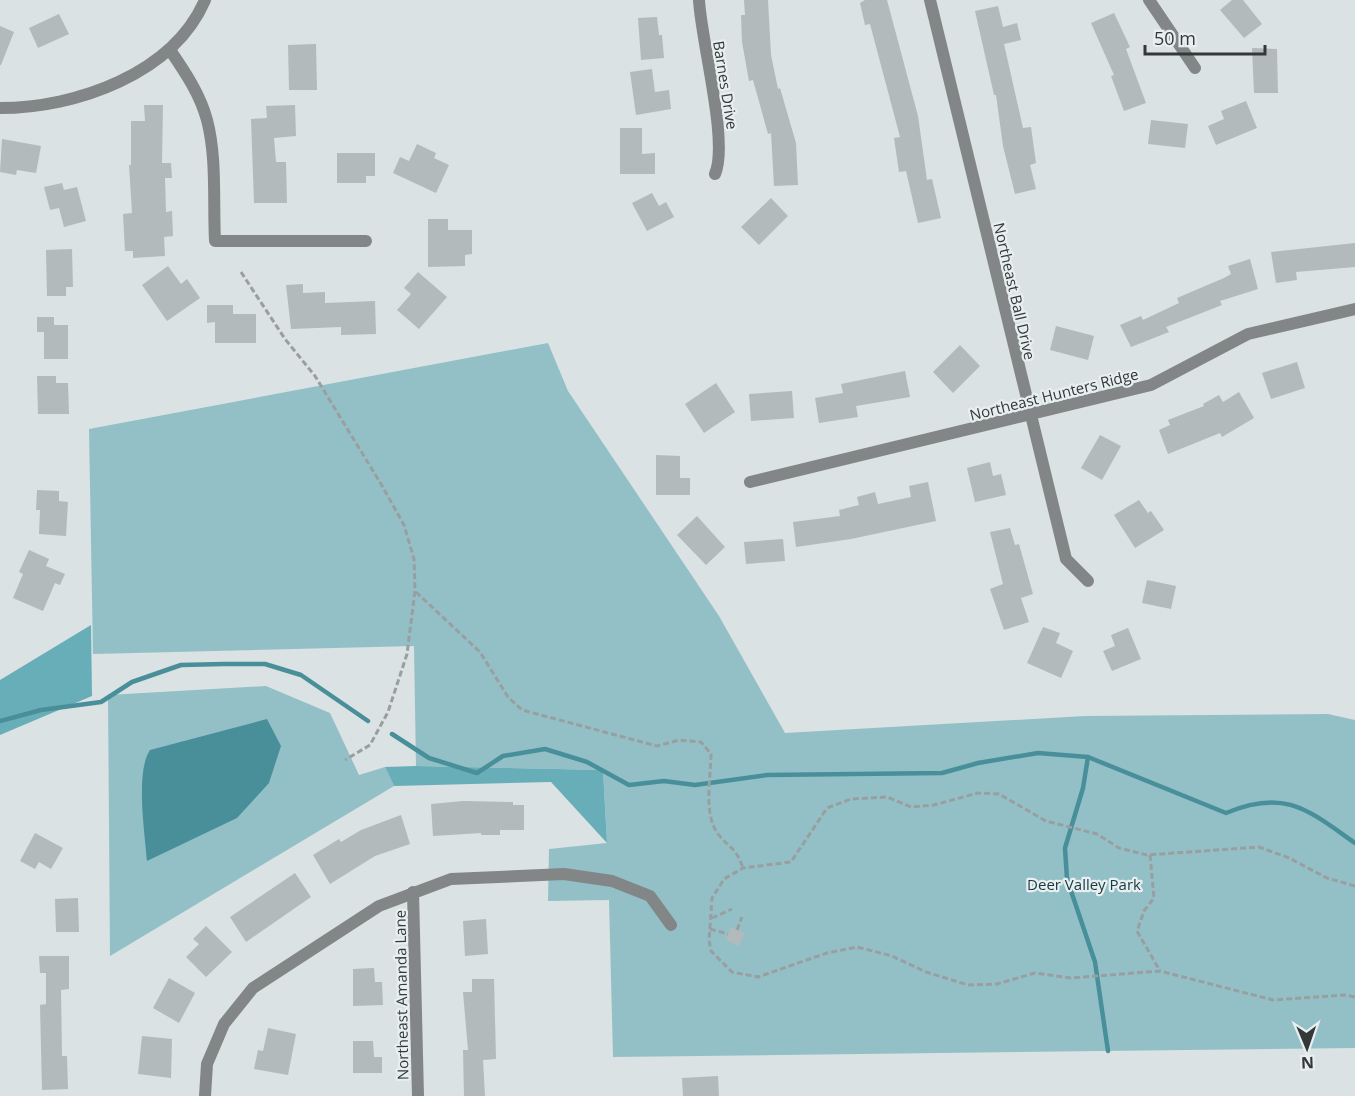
<svg xmlns="http://www.w3.org/2000/svg" width="1355" height="1096" viewBox="0 0 1355 1096" font-family="'Open Sans',sans-serif">
	<rect width="100%" height="100%" fill="#dae2e3"/>
	<!-- green -->
	<g fill="#93c0c7">
		<polygon points="548,343 568,391 719,616 785,733 1085,716 1328,714 1355,720 1355,1048 613,1057 609,900 548,901 549,849 607,843 603,770 416,766 414,646 93,654 89,429"/>
		<polygon points="266,686 330,713 359,775 385,767 394,786 110,956 108,695"/>
	</g>
	<!-- forest -->
	<g fill="#68aeb9">
		<polygon points="91,625 92,696 0,735 0,680"/>
		<polygon points="416,766 603,770 607,843 551,782 394,786 385,767"/>
	</g>
	<!-- water -->
	<path fill="#498f9a" d="M267 719 281 746 269 783 237 818 147 861C145 834 135 772 150 750Z"/>
	<g fill="none" stroke-linecap="round" stroke-linejoin="round">
		<!-- stream -->
		<g stroke="#498f9a" stroke-width="4.5">
			<polyline points="0,721 41,710 101,702 132,682 181,665 224,664 265,664 301,675 368,721"/>
			<path d="M392 734 429 758 477 773 503 756 545 749 587 762 629 785 664 781 695 785 767 775 942 773 978 763 1038 753 1088 757 1226 813C1285 788 1308 810 1355 843"/>
			<polyline points="1088,757 1083,788 1065,848 1067,879 1095,962 1108,1051"/>
		</g>
	</g>
	<!-- building -->
	<g fill="#b2babb">
		<polygon points="744,0 768,0 771,55 778,89 780,88 796,143 798,185 774,186 771,133 768,134 753,80 749,81 742,42 741,15 745,15"/>
		<polygon points="865,0 887,0 918,116 927,180 932,179 941,218 918,223 906,171 899,172 894,138 900,137 870,24 865,25 860,3"/>
		<polygon points="1232,0 1243,0 1262,24 1244,38 1220,10"/>
		<polygon points="998,6 1003,27 1017,23 1021,40 1004,44 1023,128 1031,127 1036,163 1030,165 1036,189 1015,194 1003,146 996,95 994,95 975,11"/>
		<polygon points="1114,13 1130,47 1126,49 1146,103 1124,111 1111,76 1114,75 1091,23"/>
		<polygon points="59,14 69,34 38,48 29,28"/>
		<polygon points="657,17 659,35 662,35 664,58 641,60 638,18"/>
		<polygon points="0,26 14,32 1,65 0,65"/>
		<polygon points="316,44 317,90 289,90 288,45"/>
		<polygon points="1252,48 1277,49 1278,93 1254,93"/>
		<polygon points="652,69 655,92 669,90 671,109 636,115 630,72"/>
		<polygon points="1246,101 1257,128 1216,145 1208,126 1224,119 1221,111"/>
		<polygon points="144,105 163,105 162,163 171,163 172,178 165,178 166,212 172,211 173,236 164,237 165,256 133,258 133,251 125,251 123,214 132,213 129,165 131,165 131,121 145,121"/>
		<polygon points="295,105 296,136 274,138 276,162 286,162 287,203 254,203 251,119 267,118 266,106"/>
		<polygon points="1151,120 1188,124 1185,148 1148,144"/>
		<polygon points="620,128 642,128 642,154 655,153 655,174 620,174"/>
		<polygon points="2,139 41,146 36,173 17,170 16,175 0,172"/>
		<polygon points="417,144 436,153 434,158 449,165 436,193 393,173 400,157 409,161"/>
		<polygon points="337,153 375,153 375,176 366,176 366,183 337,183"/>
		<polygon points="62,183 64,190 77,187 86,221 64,227 59,208 50,210 44,187"/>
		<polygon points="652,193 659,206 666,202 674,217 647,231 632,203"/>
		<polygon points="771,198 788,216 759,245 741,227"/>
		<polygon points="428,219 448,219 448,230 472,230 472,254 465,255 465,266 428,267"/>
		<polygon points="1355,243 1355,267 1296,272 1297,280 1276,283 1271,252"/>
		<polygon points="72,249 73,287 66,287 66,296 47,296 46,250"/>
		<polygon points="1250,259 1258,289 1220,301 1222,305 1166,327 1169,332 1131,347 1120,325 1141,316 1143,320 1179,303 1177,298 1224,278 1231,274 1228,266"/>
		<polygon points="168,266 181,284 187,279 200,298 167,321 142,285"/>
		<polygon points="418,272 447,297 419,329 397,310 411,294 404,288"/>
		<polygon points="303,284 303,293 325,292 325,303 375,301 376,334 341,335 341,327 291,329 286,285"/>
		<polygon points="207,305 233,305 233,314 256,314 256,343 215,343 215,322 207,323"/>
		<polygon points="37,317 54,317 54,325 68,325 68,359 44,359 44,332 37,332"/>
		<polygon points="1056,326 1094,336 1088,360 1050,350"/>
		<polygon points="960,345 980,366 953,393 933,372"/>
		<polygon points="1297,362 1305,388 1271,399 1262,373"/>
		<polygon points="905,371 910,397 856,406 858,417 819,423 815,398 843,393 841,384"/>
		<polygon points="37,376 56,376 56,383 68,383 69,414 38,414"/>
		<polygon points="716,383 735,412 704,433 685,404"/>
		<polygon points="792,391 794,418 751,421 749,394"/>
		<polygon points="1239,392 1254,418 1222,437 1220,433 1168,454 1159,430 1170,425 1168,420 1204,406 1203,404 1219,395 1223,402"/>
		<polygon points="1100,435 1121,446 1102,480 1081,468"/>
		<polygon points="656,455 680,456 680,478 690,478 690,495 656,495"/>
		<polygon points="990,462 993,476 1001,474 1006,495 975,502 967,468"/>
		<polygon points="928,482 936,521 851,539 796,547 793,522 840,516 839,510 859,505 857,497 875,492 878,504 911,497 909,486"/>
		<polygon points="37,490 59,491 59,501 68,502 66,536 39,534 40,510 36,510"/>
		<polygon points="1139,500 1148,513 1151,511 1164,530 1135,548 1114,515"/>
		<polygon points="697,516 725,547 706,565 677,535"/>
		<polygon points="1010,528 1015,545 1019,544 1033,594 1021,598 1029,622 1004,630 990,589 1003,584 990,532"/>
		<polygon points="783,539 785,561 746,564 744,542"/>
		<polygon points="29,550 49,559 46,566 65,574 60,585 55,583 43,611 13,598 23,574 19,572"/>
		<polygon points="1147,580 1176,586 1171,609 1142,603"/>
		<polygon points="1043,627 1060,633 1056,643 1073,651 1061,678 1027,663"/>
		<polygon points="1128,628 1141,659 1112,671 1103,651 1115,646 1111,635"/>
		<polygon points="463,801 513,802 513,805 524,805 524,830 500,830 500,835 481,835 481,833 433,836 431,804"/>
		<polygon points="401,815 410,844 375,856 330,884 313,855 339,839 341,842 361,830"/>
		<polygon points="35,833 63,848 51,869 39,862 35,869 20,861"/>
		<polygon points="295,873 311,897 246,942 230,917"/>
		<polygon points="78,898 79,932 56,932 55,899"/>
		<polygon points="486,919 488,954 465,956 463,921"/>
		<polygon points="206,926 232,952 206,977 186,957 199,944 193,939"/>
		<polygon points="731,927 745,933 739,946 726,940"/>
		<polygon points="39,956 69,956 69,989 61,990 62,1056 67,1056 68,1089 42,1090 40,1005 46,1004 46,973 40,973"/>
		<polygon points="374,968 375,982 382,982 383,1005 353,1006 353,969"/>
		<polygon points="169,978 195,993 179,1023 153,1008"/>
		<polygon points="472,979 494,979 496,1059 483,1060 485,1096 464,1096 463,1050 468,1050 463,992 472,992"/>
		<polygon points="268,1028 296,1034 288,1075 254,1069 258,1050 263,1051"/>
		<polygon points="142,1036 172,1039 171,1078 138,1074"/>
		<polygon points="353,1041 373,1041 374,1057 382,1057 382,1073 353,1073"/>
		<polygon points="718,1076 719,1096 683,1096 682,1078"/>
	</g>
	<g fill="none" stroke-linecap="round" stroke-linejoin="round">
		<!-- path -->
		<g stroke="#999fa0" stroke-width="3" stroke-dasharray="6 3" stroke-linecap="butt">
			<polyline points="241,272 285,339 315,376 381,484 404,525 414,559 415,591 407,654 388,712 370,745 345,760"/>
			<path d="M416 592 480 652 508 697 522 710 657 746 679 740 701 742 711 754C711 776 703 814 718 834 730 849 735 846 743 868"/>
			<polyline points="1150,855 1154,898 1144,911 1137,931 1160,971"/>
			<polyline points="1355,886 1327,878 1289,858 1259,847 1147,855 1119,848 1097,834 1046,821 999,794 978,793 934,805 911,807 887,797 851,799 827,808 791,862 743,868 724,879 712,898 709,940 711,951 732,972 758,977 827,953 857,947 892,956 926,972 968,985 997,984 1035,973 1071,978 1160,971 1273,1000 1345,995 1355,997"/>
			<polyline points="712,918 732,909"/>
			<polyline points="710,929 728,934"/>
			<polyline points="737,930 742,917"/>
		</g>
		<!-- minor -->
		<g stroke="#838687" stroke-width="12">
			<path d="M699 0C701 41 729 142 715 174"/>
			<polyline points="930,0 1066,559 1088,581"/>
			<polyline points="1149,0 1195,68"/>
			<path d="M170 50C185 72 200 94 207 120 217 158 213 202 215 241H366"/>
			<path d="M0 108C76 108 173 74 205 0"/>
			<polyline points="750,482 1151,385 1248,334 1355,309"/>
			<polyline points="413,892 418,1096"/>
			<polyline points="205,1096 207,1064 224,1024 253,988 379,906 451,879 564,874 612,881 650,896 671,925"/>
		</g>
	</g>
	<g text-anchor="middle" dominant-baseline="central" stroke-width="4.5" stroke-linejoin="round" paint-order="stroke">
		<!-- street labels -->
		<g font-size="15" fill="#353838" stroke="#e7eff0">
			<text transform="translate(726 85) rotate(81)">Barnes Drive</text>
			<text transform="translate(1015 291) rotate(77)">Northeast Ball Drive</text>
			<text transform="translate(1054 394) rotate(-14)">Northeast Hunters Ridge</text>
			<text transform="translate(401 995) rotate(-91)">Northeast Amanda Lane</text>
		</g>
		<!-- park labels -->
		<g font-size="15" fill="#17393f" stroke="#e7eff0">
			<text x="1084" y="884">Deer Valley Park</text>
		</g>
	</g>
	<!-- north arrow -->
	<g transform="translate(1307 1048) rotate(178)" stroke="#e7eff0" stroke-width="4.5" paint-order="stroke">
	<path d="M0-4.5L10 22L0 15L-10 22Z" fill="#353838"/>
	<text y="-9" font-size="16" font-weight="bold" text-anchor="middle" fill="#353838">N</text>
	</g>
	<!-- scale -->
	<path d="M1145 45v9h120v-9" fill="none" stroke="#353838" stroke-width="3"/>
	<text x="1154" y="45" font-size="18" fill="#353838" stroke="#e7eff0" stroke-width="4.5" paint-order="stroke">50 m</text>
</svg>
